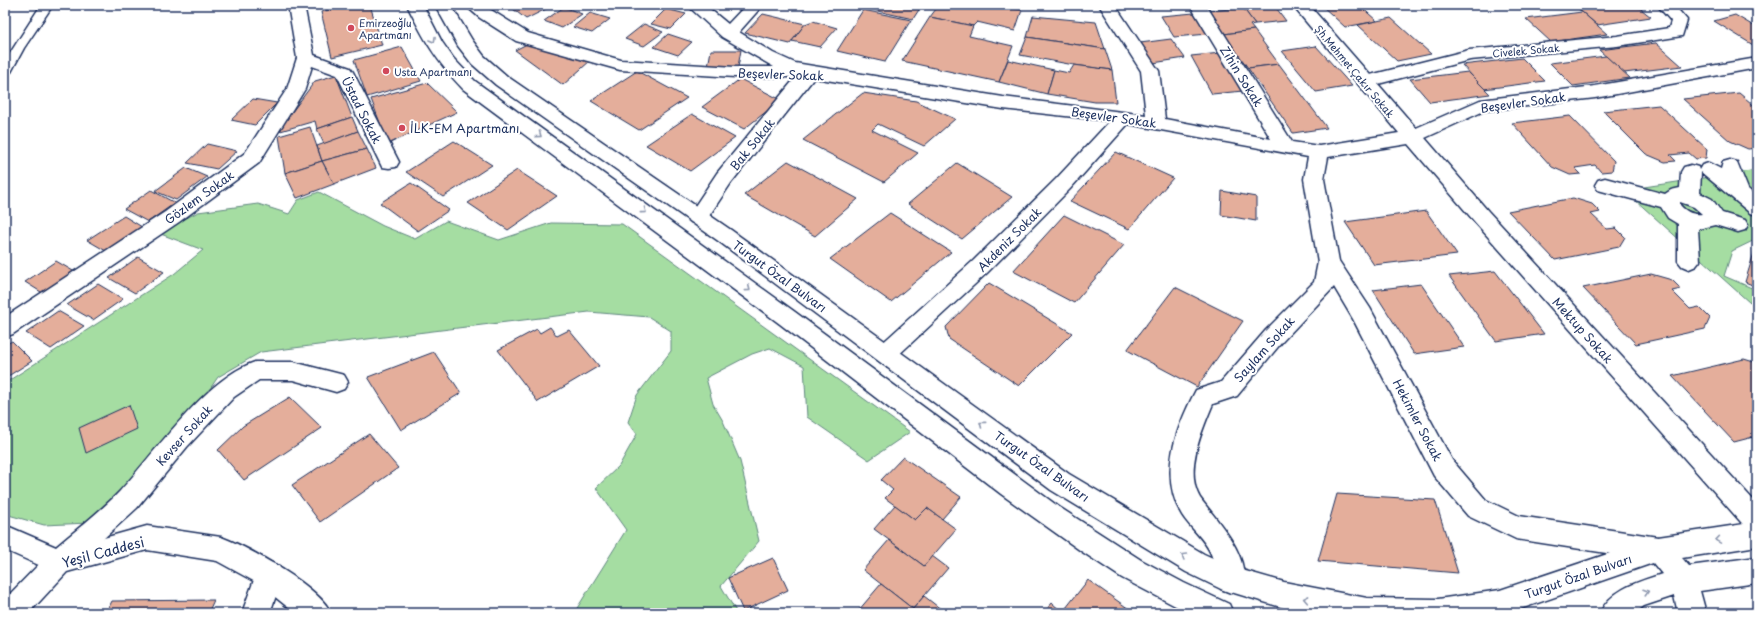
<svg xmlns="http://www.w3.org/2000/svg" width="1762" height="618" viewBox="0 0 1762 618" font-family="'Playpen Sans',sans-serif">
	<rect width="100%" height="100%" fill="#fff"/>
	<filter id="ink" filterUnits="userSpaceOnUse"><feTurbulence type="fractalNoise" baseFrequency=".025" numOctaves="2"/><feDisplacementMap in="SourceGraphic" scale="8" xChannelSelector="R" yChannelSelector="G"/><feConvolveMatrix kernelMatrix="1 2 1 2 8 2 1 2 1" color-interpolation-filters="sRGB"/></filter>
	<g filter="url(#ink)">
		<!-- green -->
		<g fill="#a5dda2" stroke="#608680">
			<polygon points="1757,170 1757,239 1732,251 1724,276 1754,289 1750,303 1624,190"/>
			<polygon points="319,192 383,226 415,239 446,221 499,240 551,223 622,224 910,432 869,460 807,417 804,366 770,348 752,354 706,378 713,404 723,421 740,461 759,541 721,586 737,613 574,613 626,530 596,488 619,466 637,434 628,422 637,395 671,351 671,331 649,317 589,312 261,352 218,377 203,399 131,484 89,523 44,525 5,514 5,383 174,274 203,250 158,233 198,212 258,204 289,214 298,200"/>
		</g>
		<!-- building -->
		<g fill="#e4ae9b" stroke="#1b2f5e">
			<polygon points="348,5 370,5 382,45 332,57 321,12"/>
			<polygon points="522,5 547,5 550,7 526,19 513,9"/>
			<polygon points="851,5 922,5 913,19"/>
			<polygon points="939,5 995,5 1022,10 1015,31 977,22 973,26 930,17"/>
			<polygon points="1090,5 1090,7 1058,5"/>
			<polygon points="1117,5 1155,5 1120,9"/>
			<polygon points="1274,5 1286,21 1255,24 1243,8"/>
			<polygon points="1321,5 1359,5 1377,21 1345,27"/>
			<polygon points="1440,5 1486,5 1444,9"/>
			<polygon points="1574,5 1636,5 1651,17 1597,25"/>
			<polygon points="1694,5 1730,5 1732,7 1696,7"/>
			<polygon points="564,7 582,14 562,28 544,21"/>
			<polygon points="1243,8 1255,24 1250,25 1254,30 1224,34 1208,11"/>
			<polygon points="666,9 686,14 671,29 651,24"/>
			<polygon points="863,10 911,20 885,62 837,51"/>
			<polygon points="1582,12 1607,34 1551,42 1526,19"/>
			<polygon points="590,13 610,19 592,33 573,27"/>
			<polygon points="1194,13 1208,34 1174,37 1161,16"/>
			<polygon points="763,14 805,24 790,44 745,33"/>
			<polygon points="1735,15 1757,28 1757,44 1753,45 1714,21"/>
			<polygon points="1033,16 1096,22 1105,49 1027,37"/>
			<polygon points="930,17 973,26 969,36 1013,46 999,82 902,61"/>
			<polygon points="1391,18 1431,54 1397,61 1358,25"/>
			<polygon points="813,21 837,28 820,47 792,41 805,24"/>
			<polygon points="644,24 663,32 644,46 625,39"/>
			<polygon points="1254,30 1279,64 1248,68 1224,34"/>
			<polygon points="668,34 692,42 678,55 654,47"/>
			<polygon points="1027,37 1105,49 1112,70 1074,65 1020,55"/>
			<polygon points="1171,39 1185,58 1153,63 1140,43"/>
			<polygon points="529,43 590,61 563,85 515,50"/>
			<polygon points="1656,43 1682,66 1624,73 1599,50"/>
			<polygon points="1316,46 1352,86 1316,92 1282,51"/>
			<polygon points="402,47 421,81 367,97 354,60"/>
			<polygon points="711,50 741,50 738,67 708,67"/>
			<polygon points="1221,53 1243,91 1212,94 1191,56"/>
			<polygon points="1606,56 1630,78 1573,86 1550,63"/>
			<polygon points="1522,58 1545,81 1484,89 1462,65"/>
			<polygon points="1008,60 1054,70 1047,94 999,82"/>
			<polygon points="1279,64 1327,128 1293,133 1248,68"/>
			<polygon points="1074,65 1112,70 1116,102 1095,102 1047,94 1054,70 1069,73"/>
			<polygon points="637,71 687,98 639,130 591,101"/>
			<polygon points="1468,72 1490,94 1430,102 1410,79"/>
			<polygon points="336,75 352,117 317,129 315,121 277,132 315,81"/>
			<polygon points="740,79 781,100 744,129 702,107"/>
			<polygon points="427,83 457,112 388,144 371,99"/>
			<polygon points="863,93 916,101 955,119 924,146 878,124 872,130 918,153 884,182 803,140"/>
			<polygon points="1739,93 1757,108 1757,141 1753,142 1757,148 1748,149 1730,141 1683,99"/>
			<polygon points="253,99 277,103 255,125 231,120"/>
			<polygon points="1659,105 1707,149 1706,158 1696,159 1689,153 1670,155 1676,161 1665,162 1646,154 1603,111"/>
			<polygon points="692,114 735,138 690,171 646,145"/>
			<polygon points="1570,116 1614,161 1612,171 1601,172 1595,165 1575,168 1581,174 1570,175 1552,167 1512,123"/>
			<polygon points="352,117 358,131 324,144 317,129"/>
			<polygon points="310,127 322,161 285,173 279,136"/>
			<polygon points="358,131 367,149 322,161 317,146"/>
			<polygon points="454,141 492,165 443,197 406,172"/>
			<polygon points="207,144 237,151 217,169 187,163"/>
			<polygon points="367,149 376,168 334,184 322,161"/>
			<polygon points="1116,152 1173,178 1129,229 1070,201"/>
			<polygon points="322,161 334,184 297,198 285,173"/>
			<polygon points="788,161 858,199 815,236 744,195"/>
			<polygon points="957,163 1012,197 962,239 908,204"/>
			<polygon points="186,168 207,177 176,200 155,191"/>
			<polygon points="517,170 557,196 508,230 468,203"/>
			<polygon points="411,183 449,210 418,231 380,203"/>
			<polygon points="151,190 175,203 148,222 124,209"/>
			<polygon points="1222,191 1256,197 1256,221 1221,215"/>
			<polygon points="1573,198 1592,204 1600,212 1591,214 1607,229 1616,228 1625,237 1619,247 1555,260 1508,211"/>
			<polygon points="1426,211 1457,255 1374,265 1345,222"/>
			<polygon points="890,213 951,252 891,302 830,259"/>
			<polygon points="1064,215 1124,245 1074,303 1013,271"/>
			<polygon points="124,216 142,227 106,251 87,240"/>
			<polygon points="1757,243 1757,287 1745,282"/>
			<polygon points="138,257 164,272 135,293 109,278"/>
			<polygon points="56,261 80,275 49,297 25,282"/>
			<polygon points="1495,271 1544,334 1496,341 1449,276"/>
			<polygon points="1651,274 1672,280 1681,289 1672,291 1690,309 1699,307 1710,318 1705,329 1636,344 1583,288"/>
			<polygon points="989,283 1072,333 1019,386 949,339 946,327"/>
			<polygon points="98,284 123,299 93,320 67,305"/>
			<polygon points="1421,284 1464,347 1414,354 1373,290"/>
			<polygon points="1175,287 1243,321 1197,387 1127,350"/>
			<polygon points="58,311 84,326 51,349 26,333"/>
			<polygon points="550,327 557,336 569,330 599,366 538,402 498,350 537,329 540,333"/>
			<polygon points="12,341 32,361 5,378 5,345"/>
			<polygon points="434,352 461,393 401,430 368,377"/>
			<polygon points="1744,359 1757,363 1757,436 1734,442 1672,376"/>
			<polygon points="290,397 322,428 244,480 218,450 243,426"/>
			<polygon points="129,405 137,429 86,453 79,428"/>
			<polygon points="369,434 398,468 320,522 292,485"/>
			<polygon points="903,457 961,497 942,519 927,508 915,520 885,498 893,490 881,480"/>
			<polygon points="1337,494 1435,500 1458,573 1318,561"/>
			<polygon points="895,505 915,520 927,508 956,529 924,566 874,529"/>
			<polygon points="889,540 924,566 932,556 948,568 913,609 863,570"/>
			<polygon points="773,558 788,590 743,611 728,578"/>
			<polygon points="1088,580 1129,609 1126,613 1062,613"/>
			<polygon points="881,584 913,609 924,596 942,610 940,613 860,613 858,611"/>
			<polygon points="214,600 208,613 106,613 112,601"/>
			<polygon points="1052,603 1062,612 1062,613 1044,613"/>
		</g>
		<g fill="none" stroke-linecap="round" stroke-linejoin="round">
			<defs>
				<polygon id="service" points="41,5 53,5 24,48 11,72 5,76 5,61"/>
				<path id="pedestrian" d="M1730 160 1737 162 1748 189 1757 197V215L1750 213 1701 172 1700 193 1712 199 1722 213 1745 220 1748 225 1745 230 1738 232 1715 225 1698 229 1700 261 1696 266 1689 269 1682 266 1678 261V224L1668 218 1661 207 1598 190 1595 185 1598 180 1605 178 1665 194 1671 190 1680 188 1681 172 1684 167 1691 165 1698 167 1699 170 1702 165 1709 163 1721 169 1723 162ZM1680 202 1694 207 1702 214C1693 215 1686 212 1680 205Z"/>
				<g id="minor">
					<polygon points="288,5 304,5 314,55 350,68 353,72 399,162 396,167 389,168 382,167 337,75 312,66 305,89 259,163 179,222 13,334 5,337 5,317 165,212 245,153 287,89 297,58"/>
					<path d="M465 5H483L528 33 621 60 735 67H774L722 37 687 5H705L728 24 746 5H763L739 32 773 53 795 63 1003 97 1146 115 1141 71 1099 5H1115L1159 71 1165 119 1271 139 1190 5H1206L1292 142 1319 146 1399 133 1292 5H1309L1370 75 1469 50 1617 36 1669 28 1671 21 1657 5H1674L1687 20 1682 36 1617 46 1470 60 1378 84 1416 128 1480 100 1595 86 1757 58V68L1595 98 1484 111 1425 138 1488 211 1757 504V534L1748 530 1474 221 1408 144 1328 157 1324 179 1339 261 1370 308 1452 460 1486 500 1519 516 1658 537 1667 540 1671 549 1667 558 1658 561 1516 539 1468 516 1434 476 1353 319 1334 287 1282 342 1237 396 1213 404C1202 430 1184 471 1200 498 1217 521 1254 559 1241 589L1231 593 1221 589C1216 578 1216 565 1211 554 1205 539 1190 528 1182 515 1158 475 1176 428 1196 390L1221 382 1266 330 1314 282 1318 262 1304 179 1308 157 1128 124 1070 189 987 273 894 359 886 362 878 359 875 353 878 347 973 261 1056 179 1110 121 1003 109 814 78 731 183 705 222 698 224 691 222 688 217 691 212 717 173 796 77H735L620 70 516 41 480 18Z"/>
					<path d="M255 362H293L344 375 348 382 344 389 336 392 293 380H259L234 397 187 447 137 508 68 571 59 574 5 550V525L56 547C77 529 101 511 120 491 155 453 206 378 255 362Z"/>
					<polygon points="269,562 279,566 283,575 270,613 242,613 259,566"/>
				</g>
				<g id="tertiary">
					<path d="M407 5H423L442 42 454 59 475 81 795 312 1059 507 1141 560 1184 583 1229 604 1233 613H1189L1122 578 1081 551 1001 494 780 324 463 89C436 61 424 39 407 5Z"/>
					<path d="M435 5H451L472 40 484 56 508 77 731 230 1069 474 1204 554 1235 568 1284 582 1367 598 1438 599 1500 590 1658 537 1757 522V546L1682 558 1689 566 1757 557V583L1700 591 1706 613H1678L1674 596 1644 606 1635 613H1600C1611 589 1638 582 1662 574L1653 563 1509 613H1309L1284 608 1221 589 1186 572 1051 490 717 240 496 85 472 64 458 46Z"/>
					<path d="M147 526 221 537C248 547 320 587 331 613H295L259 584 217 561 147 550 67 572 29 613H5V599L50 553Z"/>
				</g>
			</defs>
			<!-- service casing -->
			<use href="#service" stroke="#1b2f5e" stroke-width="3"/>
			<!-- pedestrian casing -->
			<use href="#pedestrian" stroke="#1b2f5e" stroke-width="3"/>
			<!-- minor casing -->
			<use href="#minor" stroke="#1b2f5e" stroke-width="3"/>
			<!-- tertiary casing -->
			<use href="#tertiary" stroke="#1b2f5e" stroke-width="3"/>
			<!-- service -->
			<use href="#service" fill="#fff" fill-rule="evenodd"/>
			<!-- pedestrian -->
			<use href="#pedestrian" fill="#fff" fill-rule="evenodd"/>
			<!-- minor -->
			<use href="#minor" fill="#fff" fill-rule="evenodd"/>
			<!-- tertiary -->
			<use href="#tertiary" fill="#fff" fill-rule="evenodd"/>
		</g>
		<!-- one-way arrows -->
		<defs><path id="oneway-chevron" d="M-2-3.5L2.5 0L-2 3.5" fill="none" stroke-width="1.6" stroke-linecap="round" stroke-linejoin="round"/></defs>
		<g stroke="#8d97ae">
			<use href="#oneway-chevron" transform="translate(433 40) rotate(61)"/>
			<use href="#oneway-chevron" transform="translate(539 135) rotate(36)"/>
			<use href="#oneway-chevron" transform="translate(644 211) rotate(36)"/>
			<use href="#oneway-chevron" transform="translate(748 289) rotate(37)"/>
			<use href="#oneway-chevron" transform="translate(982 424) rotate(-143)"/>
			<use href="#oneway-chevron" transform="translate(1718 540) rotate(171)"/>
			<use href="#oneway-chevron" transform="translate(1184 556) rotate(-149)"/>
			<use href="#oneway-chevron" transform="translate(1646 592) rotate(-18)"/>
			<use href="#oneway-chevron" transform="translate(1306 599) rotate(-169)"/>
		</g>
	</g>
	<!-- markers -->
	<g fill="#d1495b" stroke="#fff" stroke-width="1.5">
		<circle cx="351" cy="28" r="4"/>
		<circle cx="386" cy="71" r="4"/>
		<circle cx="402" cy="128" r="4"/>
	</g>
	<g text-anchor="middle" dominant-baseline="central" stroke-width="4" stroke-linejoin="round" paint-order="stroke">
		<!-- far-poi labels -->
		<g font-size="10" fill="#1b2f5e" stroke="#fff" text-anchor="start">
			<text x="359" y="22">Emirzeoğlu<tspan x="359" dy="12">Apartmanı</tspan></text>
			<text x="394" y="71">Usta Apartmanı</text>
		</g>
		<!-- far-street labels -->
		<g font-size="10" fill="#1b2f5e" stroke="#fff">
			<text transform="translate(1526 50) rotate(-5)">Civelek Sokak</text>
			<text transform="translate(1355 71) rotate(50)">Şh.Mehmet Çakır Sokak</text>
		</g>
		<!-- street labels -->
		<g font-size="12" fill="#1b2f5e" stroke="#fff">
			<text transform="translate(781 74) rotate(2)">Beşevler Sokak</text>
			<text transform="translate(1242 76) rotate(58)">Zihin Sokak</text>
			<text transform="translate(1523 102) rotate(-8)">Beşevler Sokak</text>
			<text transform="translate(362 110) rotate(63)">Üstad Sokak</text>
			<text transform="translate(1114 117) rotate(8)">Beşevler Sokak</text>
			<text transform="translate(752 144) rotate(-51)">Bak Sokak</text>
			<text transform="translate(199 197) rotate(-36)">Gözlem Sokak</text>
			<text transform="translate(1009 239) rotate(-45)">Akdeniz Sokak</text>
			<text transform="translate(780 276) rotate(36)">Turgut Özal Bulvarı</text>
			<text transform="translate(1583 330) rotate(48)">Mektup Sokak</text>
			<text transform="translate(1264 349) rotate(-48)">Saylam Sokak</text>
			<text transform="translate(1418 420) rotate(62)">Hekimler Sokak</text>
			<text transform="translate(184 435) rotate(-48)">Kevser Sokak</text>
			<text transform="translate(1042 466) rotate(35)">Turgut Özal Bulvarı</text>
			<text transform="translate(1578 576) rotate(-19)">Turgut Özal Bulvarı</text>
		</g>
		<!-- poi labels -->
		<g font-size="12" fill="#1b2f5e" stroke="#fff" text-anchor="start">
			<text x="410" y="128">İLK-EM Apartmanı</text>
		</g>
		<!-- near-street labels -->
		<g font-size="14" fill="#1b2f5e" stroke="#fff">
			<text transform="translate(103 552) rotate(-15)">Yeşil Caddesi</text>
		</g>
	</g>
	<!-- margin -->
	<rect width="1762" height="618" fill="none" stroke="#fff" stroke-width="20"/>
	<rect x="10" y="10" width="1742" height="598" fill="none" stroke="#1b2f5e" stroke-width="1.5" filter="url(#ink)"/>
</svg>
